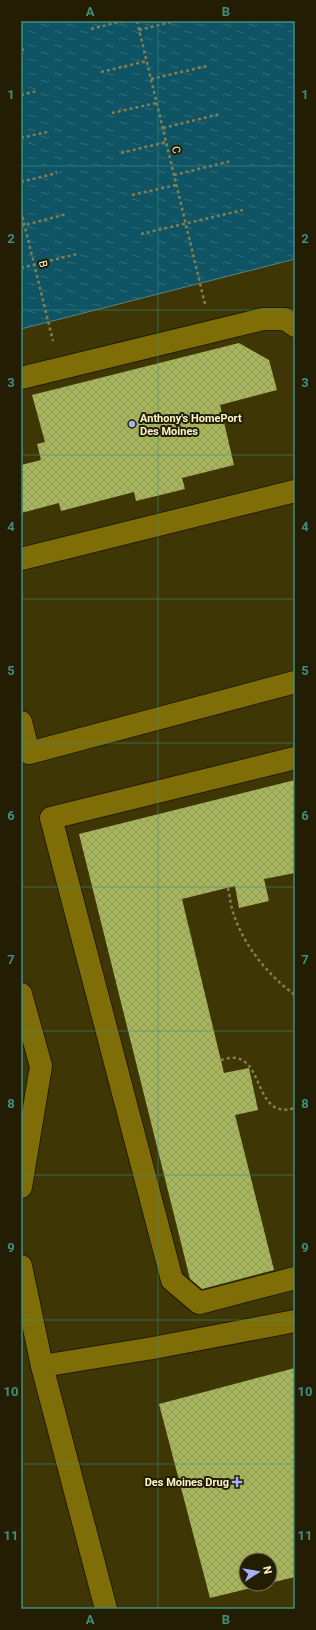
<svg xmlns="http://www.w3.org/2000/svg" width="316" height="1630" viewBox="0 0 316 1630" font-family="Roboto,sans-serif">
	<defs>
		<pattern id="water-ripples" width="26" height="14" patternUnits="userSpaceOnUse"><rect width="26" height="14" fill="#0f5464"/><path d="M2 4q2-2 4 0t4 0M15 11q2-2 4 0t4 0" fill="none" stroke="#336d79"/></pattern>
		<pattern id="building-cross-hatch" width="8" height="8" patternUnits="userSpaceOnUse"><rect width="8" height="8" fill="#a7b65e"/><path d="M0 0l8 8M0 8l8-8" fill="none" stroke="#909b56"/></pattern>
	</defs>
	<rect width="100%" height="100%" fill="#3f3605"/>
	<!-- water -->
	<polygon fill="url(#water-ripples)" stroke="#568483" points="21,21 295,21 295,259 21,329"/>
	<!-- building -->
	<g fill="url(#building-cross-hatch)">
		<polygon points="239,343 269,360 277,390 220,405 234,465 182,478 185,489 136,501 134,492 61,511 59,503 21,513 21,465 41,460 37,444 45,442 32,395"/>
		<polygon points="295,780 295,873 264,879 269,901 239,908 235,886 182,899 224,1073 249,1068 258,1110 235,1115 274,1270 202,1289 190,1279 79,834"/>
		<polygon points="295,1368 295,1577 270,1583 270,1560 246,1560 246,1584 267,1584 210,1598 159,1404"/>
	</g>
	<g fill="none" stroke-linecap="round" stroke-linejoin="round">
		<defs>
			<g id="minor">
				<polyline points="21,378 263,319 285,319 295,326"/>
				<polyline points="21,559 295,491"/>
				<polyline points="21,722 29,753 295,682"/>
				<polyline points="295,758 51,818 172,1280 199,1303 295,1278"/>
				<polyline points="21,994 41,1066 21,1187"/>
				<polyline points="21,1266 42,1366 153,1348 295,1321"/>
				<polyline points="42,1366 106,1609"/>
			</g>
		</defs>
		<!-- minor casing -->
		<use href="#minor" stroke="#231d03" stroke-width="24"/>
		<!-- path -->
		<g stroke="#877e50" stroke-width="2.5" stroke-dasharray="3 3" stroke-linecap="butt">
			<polyline points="137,21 205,304"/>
			<polyline points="91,29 123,21"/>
			<polyline points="139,30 175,21"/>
			<polyline points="21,50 27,49"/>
			<polyline points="101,72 147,61"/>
			<polyline points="151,79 207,66"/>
			<polyline points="21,95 37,91"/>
			<polyline points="112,113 156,103"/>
			<polyline points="163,128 220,114"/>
			<polyline points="21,138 47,132"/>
			<polyline points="121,153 166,142"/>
			<polyline points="174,175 231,161"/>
			<polyline points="21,182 57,173"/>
			<polyline points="132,195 176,185"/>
			<polyline points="21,211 53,341"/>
			<polyline points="21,226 67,214"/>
			<polyline points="141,234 243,210"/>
			<polyline points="21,268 77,254"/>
			<path d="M228 888C230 898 231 908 235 918 245 947 270 977 295 995"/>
			<path d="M221 1060C225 1059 232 1057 236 1058 264 1062 255 1120 295 1108"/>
		</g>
		<!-- minor -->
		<use href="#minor" stroke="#7f6d07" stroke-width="22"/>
	</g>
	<!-- grid -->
	<path fill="none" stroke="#3f8f81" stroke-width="1" stroke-opacity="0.55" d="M158 21V1609M21 166H295M21 310H295M21 455H295M21 599H295M21 743H295M21 887H295M21 1031H295M21 1175H295M21 1320H295M21 1464H295"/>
	<!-- markers -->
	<g fill="#a6b1fc" stroke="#231d03" stroke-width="1.5">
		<circle cx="132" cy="424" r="4"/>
		<path d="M235 1476h4v4h4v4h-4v4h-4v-4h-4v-4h4z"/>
	</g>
	<g text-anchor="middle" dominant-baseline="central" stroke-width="4" stroke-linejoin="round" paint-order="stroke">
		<!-- street labels -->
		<g font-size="11" fill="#fdf5cb" stroke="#231d03">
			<text transform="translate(176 150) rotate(76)">C</text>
			<text transform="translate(43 264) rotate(76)">B</text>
		</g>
		<!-- poi labels -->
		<g font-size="11" font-weight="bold" fill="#fdf5cb" stroke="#231d03" text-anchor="start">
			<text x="140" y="418">Anthony's HomePort<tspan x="140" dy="13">Des Moines</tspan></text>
			<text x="229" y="1482" text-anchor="end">Des Moines Drug</text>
		</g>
	</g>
	<!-- border -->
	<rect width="316" height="1630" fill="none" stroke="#231d03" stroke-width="44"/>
	<!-- north arrow -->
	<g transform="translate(258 1572) rotate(78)"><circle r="19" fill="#231d03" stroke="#7a7353"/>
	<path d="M0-3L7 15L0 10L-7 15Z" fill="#a6b1fc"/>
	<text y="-6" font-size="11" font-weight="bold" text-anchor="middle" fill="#fdf5cb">N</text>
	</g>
	<rect x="22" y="22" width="272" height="1586" fill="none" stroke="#3f8f81" stroke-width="1.5"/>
	<g font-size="13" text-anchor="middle" font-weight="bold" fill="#3f8f81">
		<text x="90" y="16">A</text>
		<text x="226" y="16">B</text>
		<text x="11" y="99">1</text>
		<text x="305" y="99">1</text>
		<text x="11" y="243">2</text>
		<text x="305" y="243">2</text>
		<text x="11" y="387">3</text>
		<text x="305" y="387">3</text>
		<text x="11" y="531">4</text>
		<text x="305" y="531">4</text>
		<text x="11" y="675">5</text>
		<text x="305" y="675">5</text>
		<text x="11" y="820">6</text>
		<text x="305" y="820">6</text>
		<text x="11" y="964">7</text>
		<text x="305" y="964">7</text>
		<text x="11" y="1108">8</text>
		<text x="305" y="1108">8</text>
		<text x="11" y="1252">9</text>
		<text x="305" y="1252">9</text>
		<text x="11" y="1396">10</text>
		<text x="305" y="1396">10</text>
		<text x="11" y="1540">11</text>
		<text x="305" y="1540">11</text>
		<text x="90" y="1624">A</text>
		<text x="226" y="1624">B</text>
	</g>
</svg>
